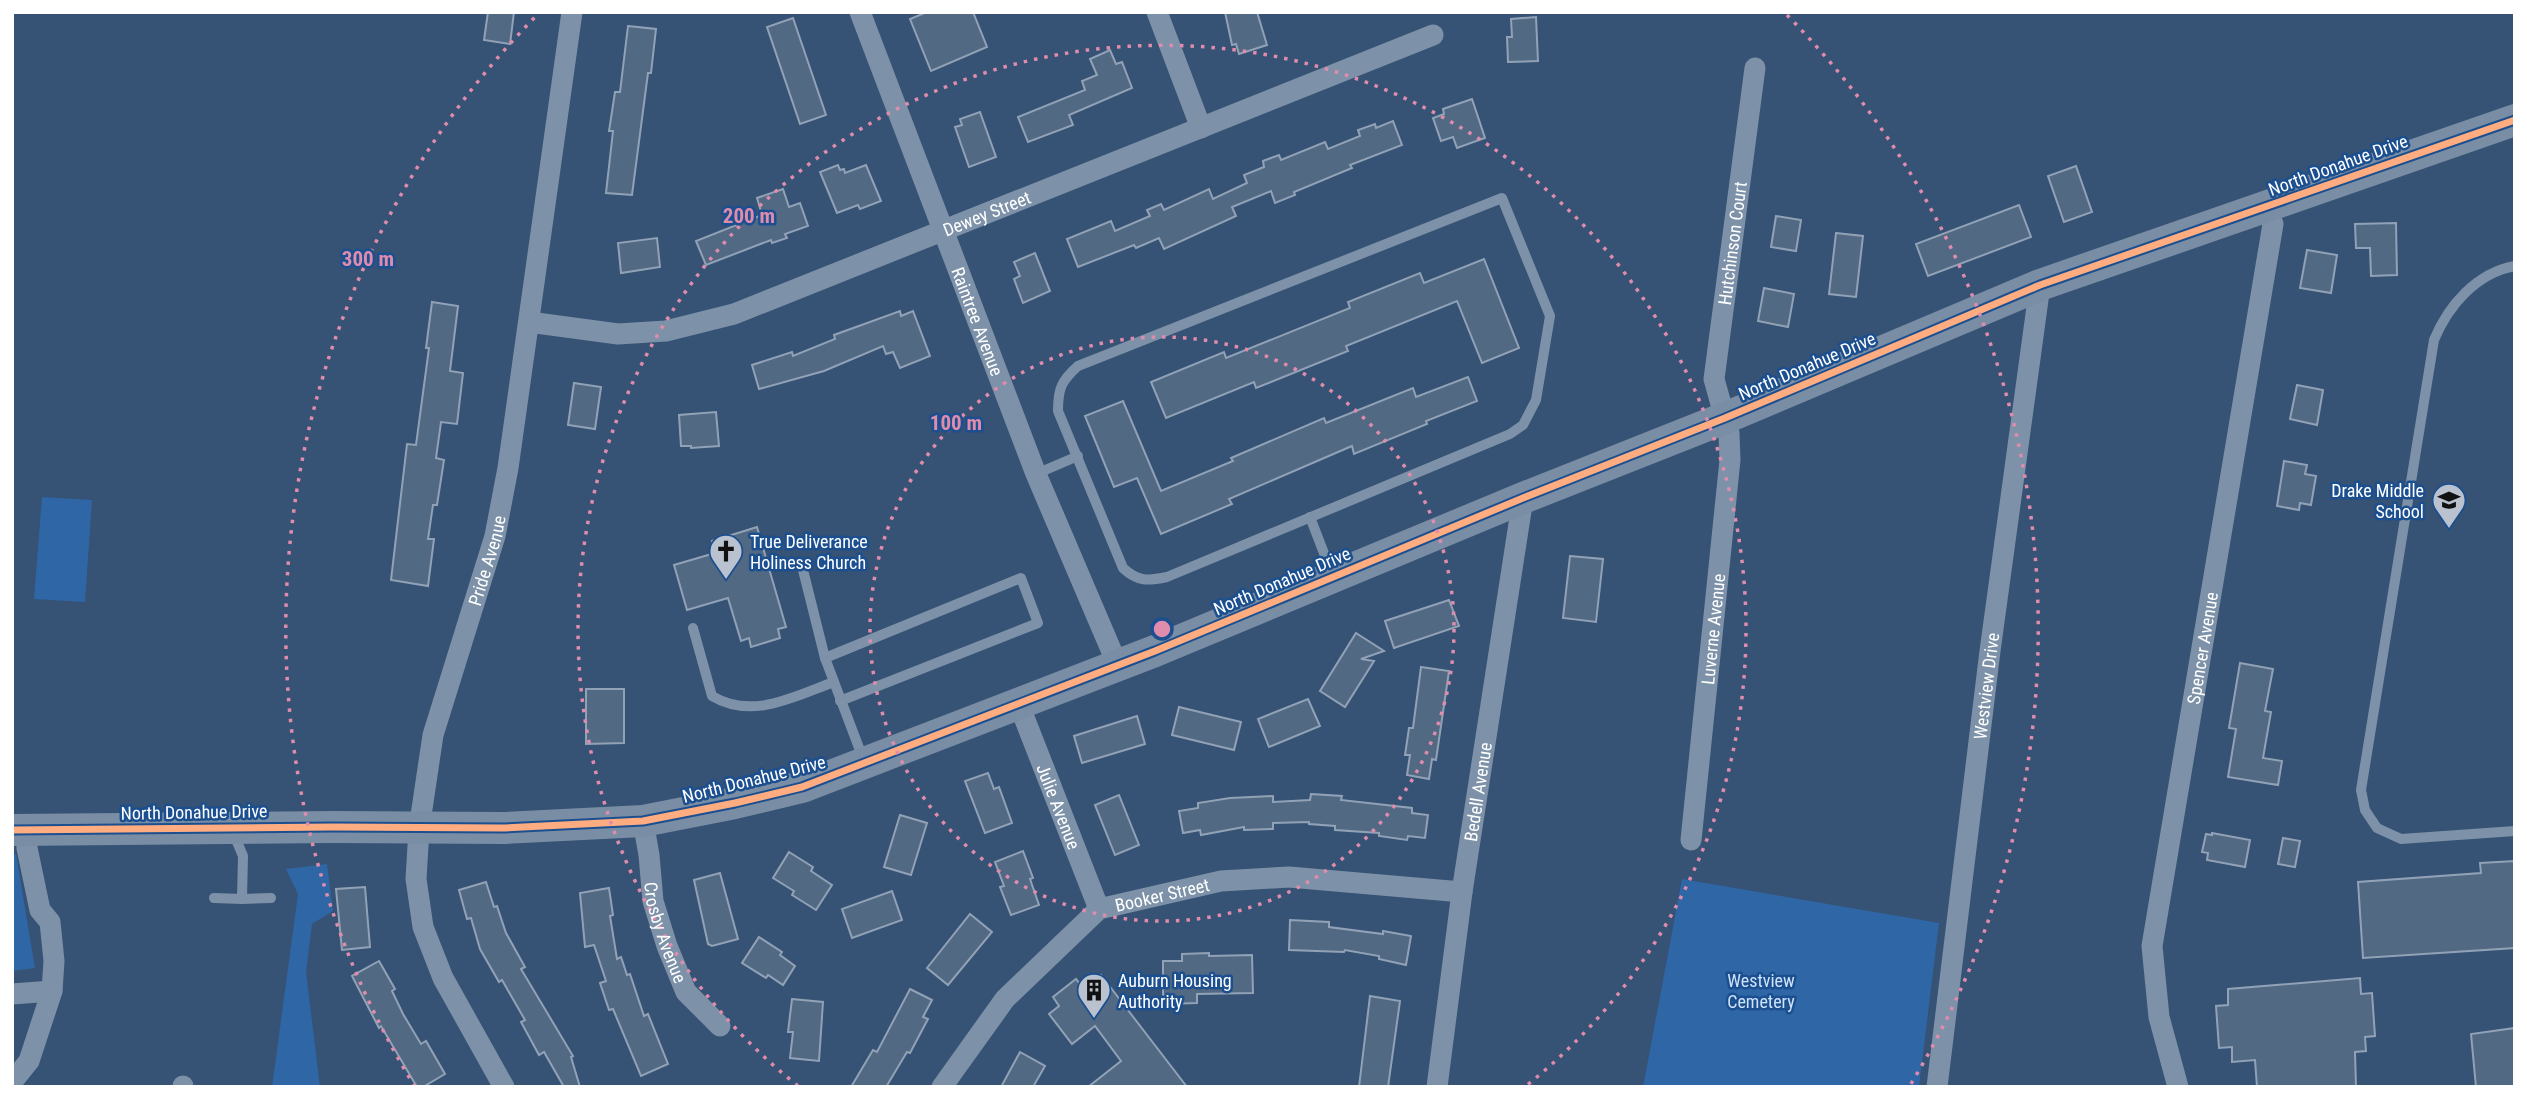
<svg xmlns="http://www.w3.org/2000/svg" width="2527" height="1099" viewBox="0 0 2527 1099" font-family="'Roboto Condensed',sans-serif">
	<rect width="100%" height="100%" fill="#365274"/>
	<!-- green -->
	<g fill="#2f66a5">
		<polygon points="42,497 92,500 85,602 34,599"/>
		<polygon points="12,854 16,854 35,968 12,971"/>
		<polygon points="327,864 333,911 312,924 306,972 320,1087 272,1087 298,894 286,869"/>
		<polygon points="1682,879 1939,923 1919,1087 1643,1087"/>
	</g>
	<!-- building -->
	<g fill="#526984" stroke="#92a2b6" stroke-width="2">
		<polygon points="488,12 514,12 510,44 484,40"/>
		<polygon points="927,12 973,12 987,47 931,71 910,19"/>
		<polygon points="1225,12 1257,12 1267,45 1239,54 1236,44 1232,45"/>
		<polygon points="1536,17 1538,61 1508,62 1507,37 1512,37 1511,19"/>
		<polygon points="793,18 826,115 800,124 767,27"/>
		<polygon points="628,26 656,29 651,73 648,73 632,195 606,193 613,131 609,131 615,92 620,92"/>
		<polygon points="1110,50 1116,64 1122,62 1132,88 1069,115 1073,125 1028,142 1018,117 1085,90 1082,81 1097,75 1090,59"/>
		<polygon points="1472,99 1485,138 1457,148 1453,137 1441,141 1433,118 1444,114 1443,109"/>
		<polygon points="980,112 996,157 969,167 955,127 962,125 960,119"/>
		<polygon points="1393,121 1402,145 1350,165 1352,168 1294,192 1295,195 1275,203 1271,191 1232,207 1236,216 1164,249 1159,238 1136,248 1134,245 1078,267 1067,239 1111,221 1115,231 1150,216 1147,210 1161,204 1164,210 1209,189 1213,199 1247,183 1244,175 1264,167 1263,161 1279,155 1281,160 1325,142 1328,149 1360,136 1358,130 1375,124 1376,128"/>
		<polygon points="838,165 840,170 844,169 845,173 866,165 881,201 860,209 858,205 837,213 820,172"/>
		<polygon points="2076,166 2092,212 2064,222 2048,176"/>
		<polygon points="783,189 789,207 800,203 808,226 785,234 787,238 772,243 771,240 706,265 696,241 762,215 757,198"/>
		<polygon points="2019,205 2031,237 1928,276 1916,244"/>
		<polygon points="1776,216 1801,220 1796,251 1771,247"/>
		<polygon points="2396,223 2397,275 2371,276 2370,248 2356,248 2355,224"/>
		<polygon points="1836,233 1863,236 1856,297 1829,294"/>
		<polygon points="657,238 660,267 621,273 618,243"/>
		<polygon points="2307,250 2337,255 2331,293 2300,288"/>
		<polygon points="1035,253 1050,291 1023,303 1014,279 1020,276 1014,262"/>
		<polygon points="1484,259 1519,348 1482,363 1457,301 1346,346 1348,351 1256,388 1254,382 1166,418 1151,382 1224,352 1226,358 1350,308 1348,302 1420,273 1424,283"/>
		<polygon points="1764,288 1794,294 1788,327 1758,321"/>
		<polygon points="432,302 458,306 450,371 463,373 457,424 441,422 436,458 444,460 437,505 433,505 428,539 434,539 428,586 391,580 407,444 416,445 429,348 426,348"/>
		<polygon points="900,311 901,316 913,311 930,356 900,368 893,352 886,354 883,346 824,371 759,389 752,365 792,352 793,356 835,339 834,335"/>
		<polygon points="1468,377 1477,401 1426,421 1427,424 1354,454 1352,446 1229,499 1232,504 1161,534 1137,478 1114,487 1085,416 1123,401 1161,491 1233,461 1231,458 1324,418 1326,423 1413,388 1416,397"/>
		<polygon points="574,383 601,387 595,429 568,425"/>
		<polygon points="2297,385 2323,390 2317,425 2290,419"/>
		<polygon points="716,412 719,446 691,448 691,446 681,446 679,415"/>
		<polygon points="2284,461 2307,465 2305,474 2316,476 2311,505 2300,503 2299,510 2277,506"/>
		<polygon points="757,527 786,627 778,629 780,638 751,647 749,638 741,641 728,598 687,610 674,565 715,553 712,541"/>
		<polygon points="1570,556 1603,559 1596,622 1563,618"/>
		<polygon points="1449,600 1459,626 1394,648 1385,621"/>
		<polygon points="1356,633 1384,651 1361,659 1374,661 1345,707 1320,691"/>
		<polygon points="2240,663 2273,669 2265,711 2271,712 2263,758 2282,761 2278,785 2228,777 2236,729 2229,728"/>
		<polygon points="1421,667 1449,671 1436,760 1432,759 1429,779 1407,775 1410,755 1405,755 1409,728 1413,728"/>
		<polygon points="586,689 624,689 624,743 586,744"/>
		<polygon points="1308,699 1320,726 1269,747 1258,719"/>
		<polygon points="1179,707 1241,722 1234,750 1172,735"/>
		<polygon points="1137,716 1145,744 1082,763 1074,736"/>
		<polygon points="988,773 994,789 999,787 1012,823 985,833 965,781"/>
		<polygon points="1311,794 1342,796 1341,800 1412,808 1412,813 1428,815 1425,838 1408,836 1407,840 1379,836 1379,833 1335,830 1335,826 1309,824 1309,822 1273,823 1273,829 1244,830 1244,827 1201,835 1200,830 1183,833 1179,811 1198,808 1198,803 1230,798 1273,796 1273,802 1310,800"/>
		<polygon points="1119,795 1139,845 1115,855 1095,805"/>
		<polygon points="900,815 927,823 911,875 884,867"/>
		<polygon points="2212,833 2250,840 2245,867 2207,860 2208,853 2202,852 2206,834 2212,835"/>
		<polygon points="2283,838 2300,841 2295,867 2278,864"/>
		<polygon points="1023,851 1033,878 1030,879 1039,905 1011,915 1000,887 1004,886 995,862"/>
		<polygon points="789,852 813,867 811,871 832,885 816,910 792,895 794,891 773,878"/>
		<polygon points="2515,861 2515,948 2363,958 2358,882 2481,873 2480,863"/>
		<polygon points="720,873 738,939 712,946 708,944 694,880"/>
		<polygon points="486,882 494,907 497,906 506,933 525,967 521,969 573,1056 571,1057 580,1087 564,1087 544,1052 539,1055 521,1022 525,1020 502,980 499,982 480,949 471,918 467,919 459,890"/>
		<polygon points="365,887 370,947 342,950 336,889"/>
		<polygon points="609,888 613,915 610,916 617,959 621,957 627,975 630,974 644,1016 648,1014 668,1064 641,1076 613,1009 609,1010 600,983 606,981 594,945 585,947 580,893"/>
		<polygon points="892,891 902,920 852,938 842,909"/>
		<polygon points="970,914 992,932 948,985 927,968"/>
		<polygon points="1290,920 1329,922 1329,927 1383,934 1383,931 1411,936 1406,965 1379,959 1379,956 1345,950 1344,952 1289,950"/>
		<polygon points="759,937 782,952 780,955 795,966 783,985 768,975 766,978 742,963"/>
		<polygon points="1209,953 1209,956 1252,955 1253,993 1197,994 1197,1003 1166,1004 1166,995 1163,995 1163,961 1182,961 1182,954"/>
		<polygon points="379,961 395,989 392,991 403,1014 421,1044 426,1041 445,1074 423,1087 417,1087 381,1026 379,1028 352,976"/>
		<polygon points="1101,975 1154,1044 1187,1087 1088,1087 1121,1061 1095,1026 1072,1044 1049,1014 1059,1006 1053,997 1076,979 1083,988"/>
		<polygon points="2360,978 2361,994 2372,993 2375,1036 2365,1037 2366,1051 2355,1052 2356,1087 2257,1087 2255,1060 2232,1062 2232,1047 2219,1048 2216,1006 2228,1005 2228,989"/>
		<polygon points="910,989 932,1000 923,1017 928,1019 910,1053 907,1052 886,1087 851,1087 873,1050 877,1052"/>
		<polygon points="1370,996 1400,1001 1388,1087 1359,1087"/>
		<polygon points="792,999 823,1002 819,1061 790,1058 793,1032 788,1032"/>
		<polygon points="2515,1028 2515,1087 2476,1087 2471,1034"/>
		<polygon points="1020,1052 1045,1066 1033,1087 1001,1087"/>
	</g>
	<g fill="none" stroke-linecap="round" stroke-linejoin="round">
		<!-- lane -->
		<g stroke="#7d92a8" stroke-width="10">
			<path d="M1502 198 1550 316 1536 400 1523 425 1510 434 1167 577C1148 581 1138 582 1123 568L1058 411C1058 389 1061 381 1078 366Z"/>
			<path d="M2515 266C2476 273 2448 306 2434 340L2361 790 2365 810 2377 828 2401 839 2515 831"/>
			<polyline points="1036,474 1078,456"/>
			<polyline points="1310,517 1332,574"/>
			<polyline points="802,566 825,658 864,761"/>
			<path d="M693 628 712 696C752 720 793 697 834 682"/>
			<polyline points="825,658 1021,578 1038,623 840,701"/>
			<polyline points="214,898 242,899 243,856 232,830"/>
			<polyline points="242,899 271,898"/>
		</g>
		<!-- street -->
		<g stroke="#7d92a8" stroke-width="21">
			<path id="s1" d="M860 12 1036 474 1118 666"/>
			<polyline points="1157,12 1201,128"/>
			<path id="s2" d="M529 322 618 334 666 331 734 314 1433 35"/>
			<path id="s3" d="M1018 702 1099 909"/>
			<path id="s4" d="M643 821 649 855 653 901 667 946 686 992 720 1026"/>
			<path id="s5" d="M1691 840 1730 460 1729 433 1714 379 1755 68"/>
			<polyline points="12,994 52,991"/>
			<polyline points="12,1082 29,1061 52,991 54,961 50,922 40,910 27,848 27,830"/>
			<polyline points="183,1087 183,1086"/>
			<path id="s6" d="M504 1087 443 978 423 927 416 879 419 829 433 735 495 536 508 468 572 12"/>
			<path id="s7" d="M942 1087 1005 999 1099 909 1221 881 1289 877 1462 892"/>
			<path id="s8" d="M1437 1087 1462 892 1523 498"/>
			<path id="s9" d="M1937 1087 1990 651 2040 285"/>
			<path id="s10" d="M2178 1087 2159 1017 2152 946 2273 224 2266 208"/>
		</g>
		<!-- secondary -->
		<polyline stroke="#798da4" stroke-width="32" points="12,830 333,827 505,828 643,821 735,803 802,787 1155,651 1523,498 1725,418 2040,285 2515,120"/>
		<defs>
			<polyline id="cycleway" points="12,830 333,827 505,828 643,821 735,803 802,787 1155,651 1523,498 1725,418 2040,285 2515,120"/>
		</defs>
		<!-- cycleway casing -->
		<use href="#cycleway" stroke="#1b4f8f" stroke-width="11"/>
		<!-- cycleway -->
		<use href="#cycleway" stroke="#ffac80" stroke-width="7"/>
	</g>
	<!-- distance rings -->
	<g fill="none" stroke="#e08cad" stroke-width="3.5" stroke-dasharray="3.5 7">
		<circle cx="1162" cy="629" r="292"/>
		<path d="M798 1086A584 584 0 1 1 1526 1086"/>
		<path d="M415 1087A876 876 0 0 1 537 15M1787 15A876 876 0 0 1 1909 1087"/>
	</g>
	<!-- icons -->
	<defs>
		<symbol id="school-pin" viewBox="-11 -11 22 30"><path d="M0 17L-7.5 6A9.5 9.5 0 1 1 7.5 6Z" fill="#b9c2ce" stroke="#1b4f8f"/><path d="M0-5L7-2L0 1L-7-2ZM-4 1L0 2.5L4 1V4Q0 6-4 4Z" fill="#111"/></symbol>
		<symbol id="church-pin" viewBox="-11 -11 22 30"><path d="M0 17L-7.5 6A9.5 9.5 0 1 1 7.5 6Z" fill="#b9c2ce" stroke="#1b4f8f"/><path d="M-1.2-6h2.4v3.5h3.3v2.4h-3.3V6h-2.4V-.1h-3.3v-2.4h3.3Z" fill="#111"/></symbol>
		<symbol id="building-pin" viewBox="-11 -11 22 30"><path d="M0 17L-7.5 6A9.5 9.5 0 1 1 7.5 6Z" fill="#b9c2ce" stroke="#1b4f8f"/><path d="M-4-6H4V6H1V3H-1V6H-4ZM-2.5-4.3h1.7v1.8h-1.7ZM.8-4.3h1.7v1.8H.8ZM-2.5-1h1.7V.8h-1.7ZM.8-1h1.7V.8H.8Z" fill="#111"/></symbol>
	</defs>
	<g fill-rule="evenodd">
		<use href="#school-pin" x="2430" y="481" width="38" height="52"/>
		<use href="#church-pin" x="707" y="532" width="38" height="52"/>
		<use href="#building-pin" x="1075" y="971" width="38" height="52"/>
	</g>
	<g text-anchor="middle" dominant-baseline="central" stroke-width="5" stroke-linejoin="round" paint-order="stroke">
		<!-- street labels -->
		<g font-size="18" fill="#fff" stroke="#1b4f8f">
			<text transform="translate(2338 165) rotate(-20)">North Donahue Drive</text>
			<text stroke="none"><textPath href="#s2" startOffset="480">Dewey Street</textPath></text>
			<text stroke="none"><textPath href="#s5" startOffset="602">Hutchinson Court</textPath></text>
			<text stroke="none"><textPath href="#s1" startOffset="331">Raintree Avenue</textPath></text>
			<text transform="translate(1807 366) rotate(-23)">North Donahue Drive</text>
			<text stroke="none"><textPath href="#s6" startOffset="556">Pride Avenue</textPath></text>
			<text transform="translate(1282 581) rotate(-23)">North Donahue Drive</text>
			<text stroke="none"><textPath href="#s5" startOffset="212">Luverne Avenue</textPath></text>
			<text stroke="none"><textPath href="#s10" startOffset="446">Spencer Avenue</textPath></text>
			<text stroke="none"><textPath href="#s9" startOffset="404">Westview Drive</textPath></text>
			<text transform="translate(754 779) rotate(-14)">North Donahue Drive</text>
			<text stroke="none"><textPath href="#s8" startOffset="298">Bedell Avenue</textPath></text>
			<text stroke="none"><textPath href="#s3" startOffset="112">Julie Avenue</textPath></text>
			<text transform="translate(194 812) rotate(-1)">North Donahue Drive</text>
			<text stroke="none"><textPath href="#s7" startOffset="303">Booker Street</textPath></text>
			<text stroke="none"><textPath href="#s4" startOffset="114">Crosby Avenue</textPath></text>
		</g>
		<!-- poi labels -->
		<g font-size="18" fill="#fff" stroke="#1b4f8f" text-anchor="start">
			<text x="2424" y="490" text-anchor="end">Drake Middle<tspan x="2424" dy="21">School</tspan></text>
			<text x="750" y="541">True Deliverance<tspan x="750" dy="21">Holiness Church</tspan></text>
			<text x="1118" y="980">Auburn Housing<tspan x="1118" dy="21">Authority</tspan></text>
		</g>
		<!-- park labels -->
		<g font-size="18" fill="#cfe3fa" stroke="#1b4f8f">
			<text x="1761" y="980">Westview<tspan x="1761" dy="21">Cemetery</tspan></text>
		</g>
	</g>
	<circle cx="1162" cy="629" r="10" fill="#e08cad" stroke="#1b4f8f" stroke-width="3.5"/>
	<g font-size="21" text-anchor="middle" font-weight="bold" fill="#e08cad" stroke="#1b4f8f" stroke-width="5" stroke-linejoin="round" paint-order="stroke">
		<text x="749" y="223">200 m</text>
		<text x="368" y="266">300 m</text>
		<text x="956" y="430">100 m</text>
	</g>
	<!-- border -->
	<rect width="2527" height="1099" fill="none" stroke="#ffffff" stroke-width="28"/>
</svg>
